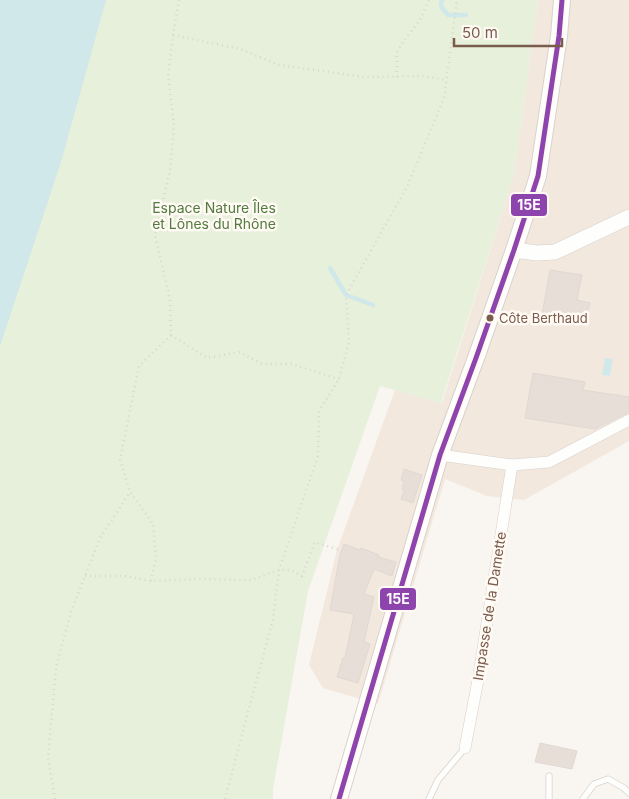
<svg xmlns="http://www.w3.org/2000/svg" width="629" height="799" viewBox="0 0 629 799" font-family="Inter,sans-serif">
	<rect width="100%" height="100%" fill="#f9f5f0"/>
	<!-- residential -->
	<polygon fill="#f2e8de" points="538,0 629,0 629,441 524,500 487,496 445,479 378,704 323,688 309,665 337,550 395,390 442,403 514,174"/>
	<!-- green -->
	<polygon fill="#e7f0db" points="0,0 538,0 514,174 441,403 380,386 308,591 273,789 273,799 0,799"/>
	<!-- water -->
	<g fill="#d0e8ea">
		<polygon points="0,0 106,0 61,162 0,346"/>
		<polygon points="605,358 613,359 610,376 602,375"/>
	</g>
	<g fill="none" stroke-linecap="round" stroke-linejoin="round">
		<!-- stream -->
		<g stroke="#d0e8ea" stroke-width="4.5">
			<polyline points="442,0 441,5 442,8 448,15 466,15"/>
			<polyline points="330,268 346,295 373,305"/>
		</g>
	</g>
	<!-- building -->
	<g fill="#e6ded7" stroke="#e2d8d2">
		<polygon points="550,270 582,275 577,300 590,303 587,314 586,314 584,322 542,315"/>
		<polygon points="533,373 585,382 583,390 629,397 629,412 595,429 525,418"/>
		<polygon points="404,469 422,475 413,503 401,499 404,490 402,489 404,481 401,480"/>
		<polygon points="344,544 360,550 361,548 379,555 378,557 396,562 392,576 374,569 364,594 374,597 364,642 370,644 358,683 337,677 343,658 345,658 354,614 330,610 340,555"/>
		<polygon points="540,743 577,751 572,769 535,762"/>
	</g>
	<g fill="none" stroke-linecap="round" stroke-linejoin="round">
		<defs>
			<g id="service">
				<polyline points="429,799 438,780 465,748"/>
				<polyline points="549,799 549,776"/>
				<polyline points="583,799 594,784 608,779 624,788 629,793"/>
			</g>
			<g id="minor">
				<polyline points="440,455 512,465 549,462 629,420"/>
				<polyline points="465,748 478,680 512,465"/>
			</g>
			<polyline id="tertiary" points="514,250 537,253 555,252 629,217"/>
			<polyline id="secondary" points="339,799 440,455 476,358 514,250 538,176 559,36 562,0"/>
		</defs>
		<!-- service casing -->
		<use href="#service" stroke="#d7d1cb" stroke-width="7"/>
		<!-- minor casing -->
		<use href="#minor" stroke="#d7d1cb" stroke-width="12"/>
		<!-- tertiary casing -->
		<use href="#tertiary" stroke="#d7d1cb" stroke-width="16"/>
		<!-- secondary casing -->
		<use href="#secondary" stroke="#d9d2cb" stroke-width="18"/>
		<!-- path -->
		<g stroke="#dcd5d0" stroke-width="2.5" stroke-dasharray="1 4" stroke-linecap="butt">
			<polyline points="173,35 240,49 279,65 365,77 422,76 447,80"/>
			<polyline points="397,77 397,52 405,39 420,20 429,0"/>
			<polyline points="171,335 207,358 240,352 262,364 291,364 339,379"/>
			<polyline points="85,576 125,576 151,581 199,579 251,580 279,570 291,570 302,576 315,542 340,550"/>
			<polyline points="151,581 156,559 153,524 130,492 120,460 139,366 171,335 170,300 155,235 170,171 174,125 168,76 173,35 179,0"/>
			<polyline points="55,799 48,758 56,667 71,612 100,538 130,492"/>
			<polyline points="225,799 273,619 279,570 318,456 319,411 339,379 349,342 346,295 408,185 444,98 457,0"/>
		</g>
		<!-- service -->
		<use href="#service" stroke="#fefefd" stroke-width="5.5"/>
		<!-- minor -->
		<use href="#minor" stroke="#fefefd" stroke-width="11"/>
		<!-- tertiary -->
		<use href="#tertiary" stroke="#fefefd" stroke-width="15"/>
		<!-- secondary -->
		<use href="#secondary" stroke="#fefefd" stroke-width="16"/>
		<defs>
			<polyline id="bus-1" points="339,799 440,455 476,358 514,250 538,176 559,36 562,0"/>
		</defs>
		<!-- bus-1 casing -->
		<use href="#bus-1" stroke="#fffaf3" stroke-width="9"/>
		<!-- bus-1 -->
		<use href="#bus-1" stroke="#8e44ad" stroke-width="5"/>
	</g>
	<!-- markers -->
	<circle fill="#7a5c4d" stroke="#fffaf3" stroke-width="2" cx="490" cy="318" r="4.5"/>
	<g text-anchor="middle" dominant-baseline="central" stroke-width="5" stroke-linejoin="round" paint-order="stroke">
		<!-- bus labels -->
		<g font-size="13" fill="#7a5c4d" stroke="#fffaf3" text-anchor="start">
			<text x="499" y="318">Côte Berthaud</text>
		</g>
		<!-- park labels -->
		<g font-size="14" fill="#537a41" stroke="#fffaf3">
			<text x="214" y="207">Espace Nature Îles<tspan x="214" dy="16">et Lônes du Rhône</tspan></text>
		</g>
		<!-- street labels -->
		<g font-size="14" fill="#7a5c4d" stroke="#fffaf3">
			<text transform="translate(489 606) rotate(-81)">Impasse de la Damette</text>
		</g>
	</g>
	<g stroke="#fffaf3" stroke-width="2">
		<rect x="510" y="193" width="38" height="24" rx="5" fill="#8e44ad"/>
		<rect x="379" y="587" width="38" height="24" rx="5" fill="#8e44ad"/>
	</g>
	<g font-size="14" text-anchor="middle" font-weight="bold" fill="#fff">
		<text x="529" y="210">15E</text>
		<text x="398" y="604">15E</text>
	</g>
	<!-- scale -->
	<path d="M454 38v8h108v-8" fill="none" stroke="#7a5c4d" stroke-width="2.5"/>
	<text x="462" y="38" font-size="15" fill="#7a5c4d" stroke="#fffaf3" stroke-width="4" paint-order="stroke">50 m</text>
</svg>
